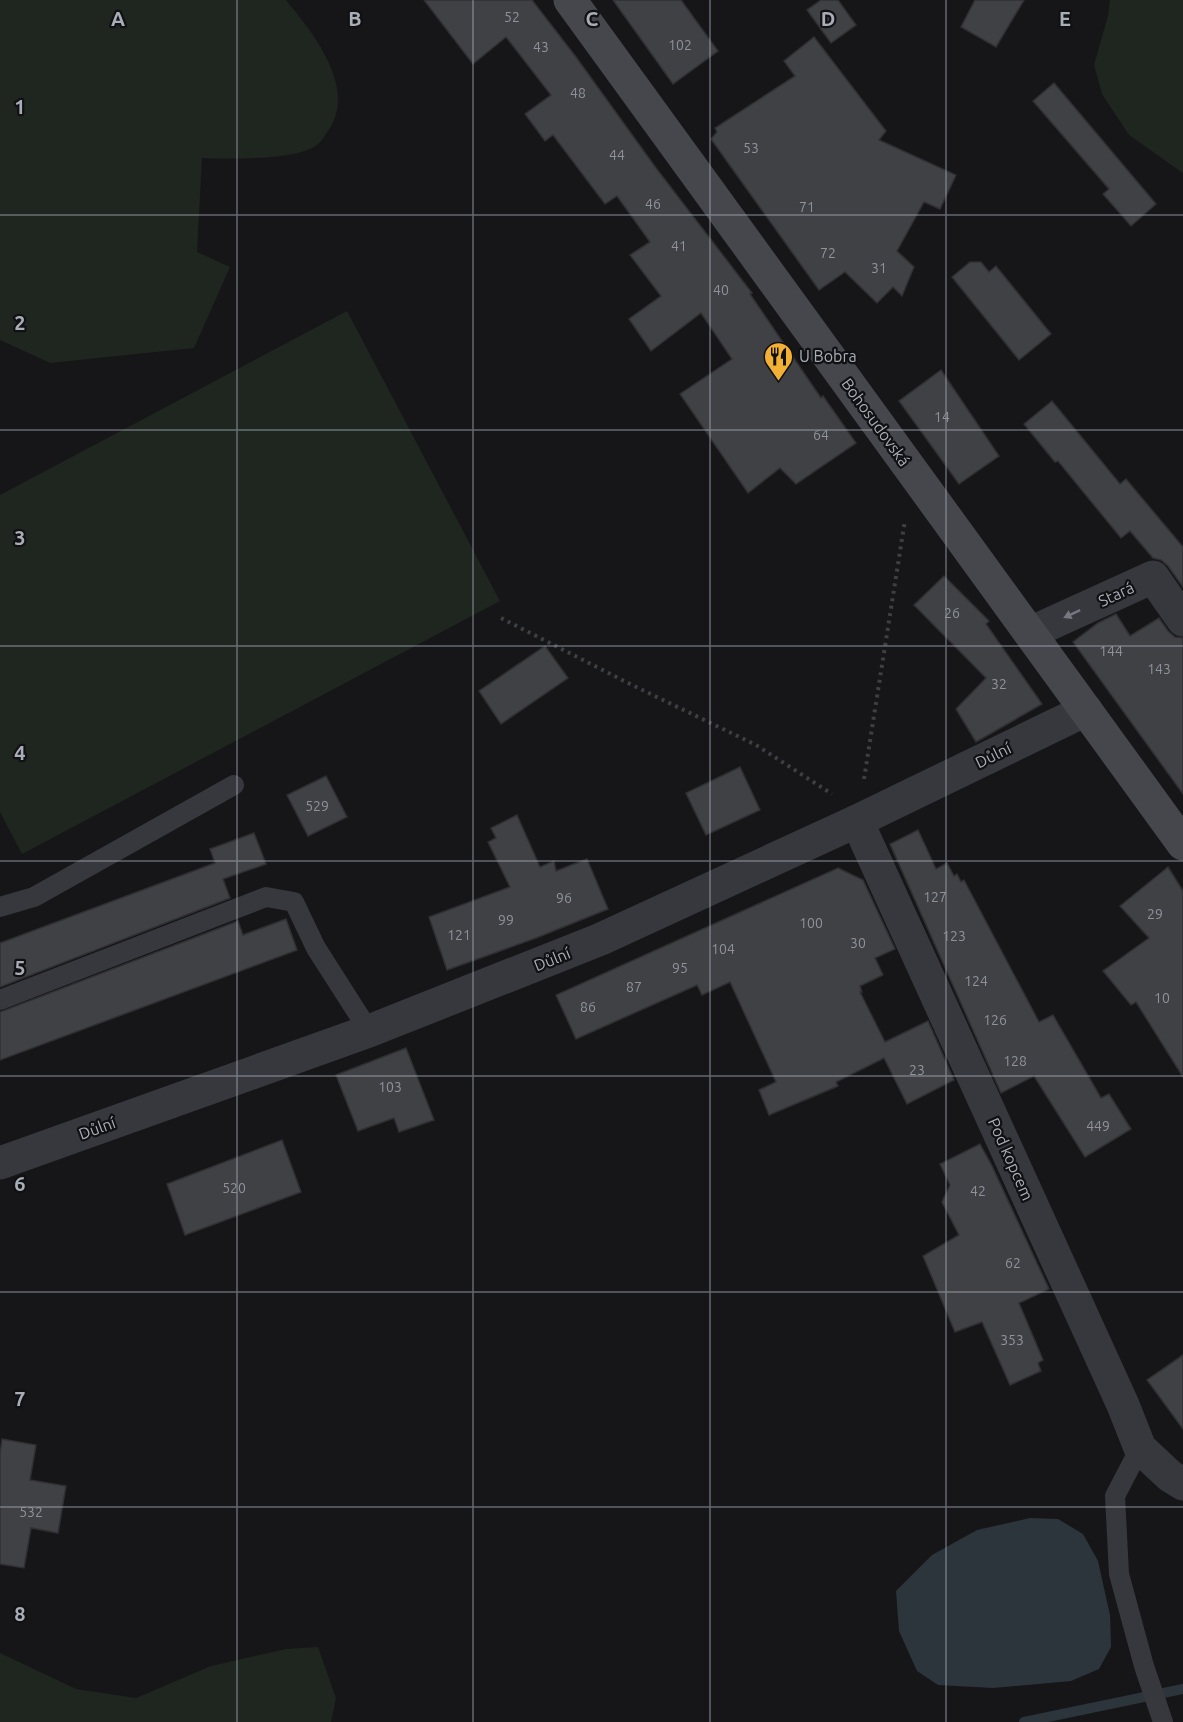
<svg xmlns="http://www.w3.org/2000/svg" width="1183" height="1722" viewBox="0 0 1183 1722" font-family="Ubuntu,sans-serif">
	<rect width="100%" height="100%" fill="#161618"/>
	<!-- green -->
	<g fill="#1e261f">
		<path d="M0 0H286C313 33 358 88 328 131 324 137 319 145 312 148 289 160 229 159 202 158L197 252 230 267 194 348 50 363 0 340Z"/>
		<polygon points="1110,0 1183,0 1183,173 1129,135 1102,94 1094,65 1108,16"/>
		<polygon points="347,311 500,601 22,854 0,812 0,495"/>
		<polygon points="318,1647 336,1698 331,1722 0,1722 0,1653 76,1689 136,1698 211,1666 286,1649"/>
	</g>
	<!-- water -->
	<polygon fill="#2c353c" points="1030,1518 1058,1519 1083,1534 1098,1561 1110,1615 1111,1647 1099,1669 1071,1681 993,1688 938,1685 917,1671 899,1631 896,1591 932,1555 977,1530"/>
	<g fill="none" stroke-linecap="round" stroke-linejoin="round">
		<!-- stream -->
		<polyline stroke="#2c353c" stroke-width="10" points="1024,1722 1183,1689"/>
	</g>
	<!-- building -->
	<g fill="#404145" stroke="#303034" stroke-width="1.5">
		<polygon points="424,0 532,0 576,57 656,168 752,293 750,294 821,398 823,396 856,443 796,484 780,468 748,493 680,394 732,359 701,313 651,351 629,319 661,296 630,255 650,242 617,196 605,204 553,135 545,141 525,114 551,95 506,37 473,64"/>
		<polygon points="613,0 681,0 718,51 673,84"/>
		<polygon points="821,0 838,0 856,25 831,43 807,10"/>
		<polygon points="975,0 1024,0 996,47 961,27"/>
		<polygon points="814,37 886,131 879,140 956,175 940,209 924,202 897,251 914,267 902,296 893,287 877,303 845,272 819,290 711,139 717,132 715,128 795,76 784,61"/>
		<polygon points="1054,83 1156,204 1131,226 1103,194 1109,189 1033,101"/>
		<polygon points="970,262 981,262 989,272 996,266 1051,334 1019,360 952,277"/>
		<polygon points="941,370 999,456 959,484 899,401"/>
		<polygon points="1052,401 1120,484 1126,479 1183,547 1183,587 1168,566 1161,560 1153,558 1130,531 1121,538 1058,461 1055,462 1024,424"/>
		<polygon points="944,576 989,621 986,624 1042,704 976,742 956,709 986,678 914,605"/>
		<polygon points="1116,614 1130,636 1159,618 1168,631 1175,637 1183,638 1183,794 1073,642 1098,623"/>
		<polygon points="545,646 568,678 501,724 479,691"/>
		<polygon points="740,767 760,810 706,835 686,793"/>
		<polygon points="326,776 347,817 308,836 287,795"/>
		<polygon points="517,815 540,867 554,861 556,871 587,859 608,909 536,938 447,970 429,917 510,887 488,842 496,838 491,828"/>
		<polygon points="918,830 936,869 947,863 954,876 957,874 961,882 964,880 1039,1022 1053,1015 1101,1098 1109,1094 1131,1129 1085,1157 1034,1076 1001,1093 890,844"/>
		<polygon points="254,833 266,864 223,879 230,898 0,987 0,943 215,863 210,849"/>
		<polygon points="1168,867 1183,891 1183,1077 1136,1002 1131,1005 1103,971 1149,938 1120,906"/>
		<polygon points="838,868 863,880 895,949 875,958 883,975 860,986 862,992 860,992 885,1042 928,1021 954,1080 907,1104 884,1058 836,1082 838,1086 769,1115 759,1090 776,1082 730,982 702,995 697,985 576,1039 556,995"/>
		<polygon points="286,919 297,950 0,1060 0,1012 238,921 243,935"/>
		<polygon points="406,1048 434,1120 399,1132 394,1118 358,1131 336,1075"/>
		<polygon points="282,1140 301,1192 185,1235 167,1184"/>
		<polygon points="980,1144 992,1166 1049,1289 1019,1303 1043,1360 1038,1363 1041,1371 1010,1385 982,1322 955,1332 923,1256 959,1235 942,1202 950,1185 940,1164"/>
		<polygon points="1183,1355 1183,1429 1147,1380"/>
		<polygon points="2,1439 36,1445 30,1480 66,1486 58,1533 31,1528 24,1568 0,1564 0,1454"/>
	</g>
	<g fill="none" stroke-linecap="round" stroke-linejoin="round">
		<!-- path -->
		<g stroke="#3d3f44" stroke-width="4" stroke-dasharray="3 4.5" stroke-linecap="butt">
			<polyline points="501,618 630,684 756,745 832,794"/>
			<polyline points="864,779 905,520"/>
		</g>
		<!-- lane -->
		<g stroke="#37383d" stroke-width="20">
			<polyline points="0,907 34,897 234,785"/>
			<polyline points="0,1000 266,897 294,902 316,948 369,1031"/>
			<polyline points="1140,1448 1115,1496 1119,1574 1144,1666 1163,1722"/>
		</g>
		<!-- street -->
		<g stroke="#37383d" stroke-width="33">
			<polyline points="1030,633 1153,577 1183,620"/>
			<polyline points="857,821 1123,1405 1140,1448 1170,1476 1183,1484"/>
			<polyline points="0,1163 369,1031 601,939 857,821 1086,710"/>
		</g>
		<!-- secondary -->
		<polyline stroke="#45474d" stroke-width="33" points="570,0 1183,844"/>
	</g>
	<!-- one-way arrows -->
	<defs><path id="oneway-solid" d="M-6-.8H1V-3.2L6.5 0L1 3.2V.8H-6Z" transform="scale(1.5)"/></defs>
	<use fill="#757881" href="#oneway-solid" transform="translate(1072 614) rotate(155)"/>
	<!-- grid -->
	<path fill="none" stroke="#a8adb8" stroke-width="1.5" stroke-opacity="0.55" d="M237 0V1722M473 0V1722M710 0V1722M946 0V1722M0 215H1183M0 430H1183M0 646H1183M0 861H1183M0 1076H1183M0 1292H1183M0 1507H1183"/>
	<!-- icons -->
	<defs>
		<symbol id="restaurant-pin" viewBox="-11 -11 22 30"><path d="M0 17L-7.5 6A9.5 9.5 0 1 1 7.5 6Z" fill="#f2b134" stroke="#111113"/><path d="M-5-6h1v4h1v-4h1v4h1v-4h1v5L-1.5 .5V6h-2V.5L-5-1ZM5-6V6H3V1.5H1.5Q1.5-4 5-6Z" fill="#111"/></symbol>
	</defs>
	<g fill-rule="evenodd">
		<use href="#restaurant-pin" x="762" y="340" width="33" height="45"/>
	</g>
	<g text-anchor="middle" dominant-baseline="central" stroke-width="4.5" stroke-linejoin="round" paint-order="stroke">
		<!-- number labels -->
		<g font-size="14" fill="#8e929b">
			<text x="512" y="17">52</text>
			<text x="680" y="45">102</text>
			<text x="541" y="47">43</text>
			<text x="578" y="93">48</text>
			<text x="751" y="148">53</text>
			<text x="617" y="155">44</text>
			<text x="653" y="204">46</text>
			<text x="807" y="207">71</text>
			<text x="679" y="246">41</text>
			<text x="828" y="253">72</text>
			<text x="879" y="268">31</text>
			<text x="721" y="290">40</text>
			<text x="942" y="417">14</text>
			<text x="821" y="435">64</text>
			<text x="952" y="613">26</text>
			<text x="1111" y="651">144</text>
			<text x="1159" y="669">143</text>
			<text x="999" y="684">32</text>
			<text x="317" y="806">529</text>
			<text x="935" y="897">127</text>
			<text x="564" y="898">96</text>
			<text x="1155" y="914">29</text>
			<text x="506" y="920">99</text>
			<text x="811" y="923">100</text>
			<text x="459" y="935">121</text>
			<text x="954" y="936">123</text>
			<text x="858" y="943">30</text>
			<text x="723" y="949">104</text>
			<text x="680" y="968">95</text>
			<text x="976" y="981">124</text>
			<text x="634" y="987">87</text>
			<text x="1162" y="998">10</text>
			<text x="588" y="1007">86</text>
			<text x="995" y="1020">126</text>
			<text x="1015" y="1061">128</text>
			<text x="917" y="1070">23</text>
			<text x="390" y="1087">103</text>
			<text x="1098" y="1126">449</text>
			<text x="234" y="1188">520</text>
			<text x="978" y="1191">42</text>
			<text x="1013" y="1263">62</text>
			<text x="1012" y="1340">353</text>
			<text x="31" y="1512">532</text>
		</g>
		<!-- poi labels -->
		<g font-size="16" fill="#a8adb8" stroke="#111113" text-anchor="start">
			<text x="799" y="356">U Bobra</text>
		</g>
		<!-- street labels -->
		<g font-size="16" fill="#a8adb8" stroke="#111113">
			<text transform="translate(876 422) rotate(54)">Bohosudovská</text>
			<text transform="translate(1116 594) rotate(-25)">Stará</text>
			<text transform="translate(993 755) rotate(-26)">Důlní</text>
			<text transform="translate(552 959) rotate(-22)">Důlní</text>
			<text transform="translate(97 1128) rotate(-20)">Důlní</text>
			<text transform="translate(1011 1159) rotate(66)">Pod kopcem</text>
		</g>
	</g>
	<g font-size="20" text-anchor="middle" font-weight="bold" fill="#a8adb8" stroke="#111113" stroke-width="4.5" stroke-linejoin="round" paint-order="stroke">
		<text x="118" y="26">A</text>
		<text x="355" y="26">B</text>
		<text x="592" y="26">C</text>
		<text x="828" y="26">D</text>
		<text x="1065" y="26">E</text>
		<text x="20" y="114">1</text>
		<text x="20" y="330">2</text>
		<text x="20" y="545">3</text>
		<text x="20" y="760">4</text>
		<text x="20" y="975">5</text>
		<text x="20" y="1191">6</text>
		<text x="20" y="1406">7</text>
		<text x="20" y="1621">8</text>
	</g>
</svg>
